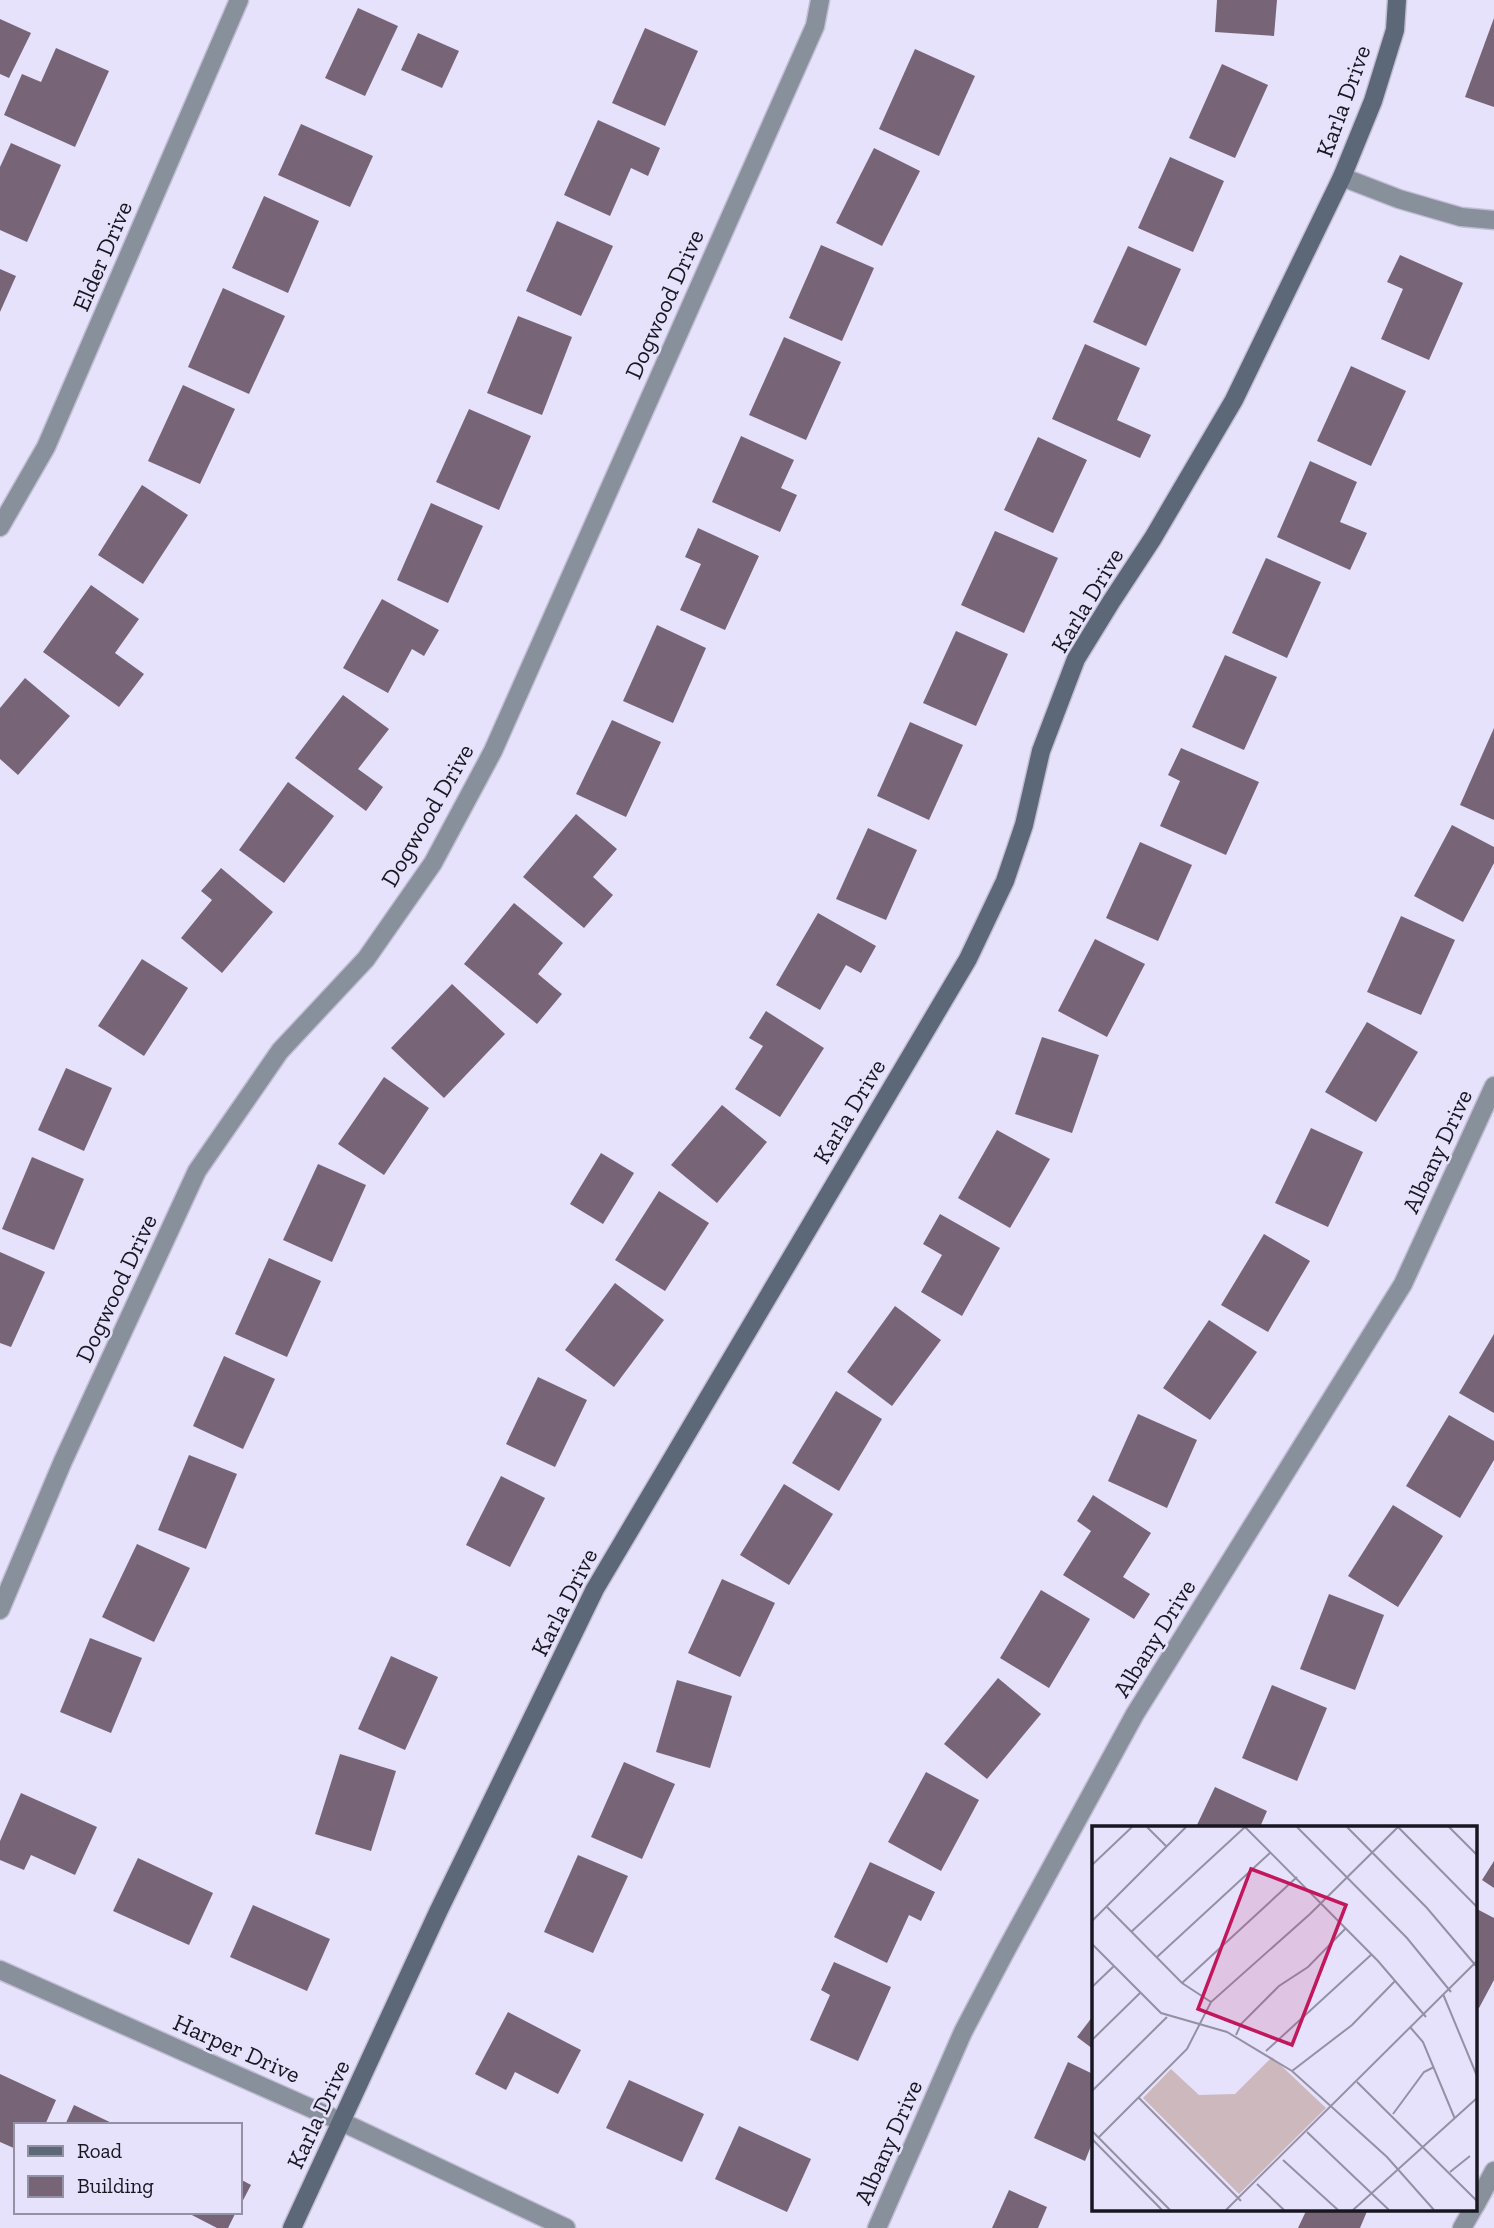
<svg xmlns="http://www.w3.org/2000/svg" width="1494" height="2228" viewBox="0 0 1494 2228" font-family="'Zilla Slab',serif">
	<rect width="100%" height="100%" fill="#e6e2fc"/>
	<!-- building -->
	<g fill="#776577">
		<polygon points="1217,0 1277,0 1274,36 1215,32"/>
		<polygon points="358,8 398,26 365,96 325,78"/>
		<polygon points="1494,18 1494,107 1465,97"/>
		<polygon points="0,19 31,33 9,78 0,74"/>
		<polygon points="645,28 698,51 665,126 612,103"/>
		<polygon points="418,33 459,51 442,88 401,70"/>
		<polygon points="56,48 109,71 75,147 4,115 22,74 41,82"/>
		<polygon points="915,49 975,76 939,156 879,129"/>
		<polygon points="1222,64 1268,85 1235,158 1189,138"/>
		<polygon points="598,120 660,148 648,176 631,168 610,216 564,195"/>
		<polygon points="301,124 373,156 350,207 278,175"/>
		<polygon points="11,143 61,165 27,242 0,230 0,167"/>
		<polygon points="874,148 920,171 882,246 836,223"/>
		<polygon points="1170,157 1224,181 1193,252 1138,228"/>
		<polygon points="264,196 319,221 288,293 232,268"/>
		<polygon points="557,221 613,246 581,316 526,291"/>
		<polygon points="821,245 874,268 842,341 789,318"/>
		<polygon points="1128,246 1181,269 1146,346 1093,322"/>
		<polygon points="1400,255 1463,283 1429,360 1381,339 1403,289 1387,282"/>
		<polygon points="0,269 16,276 0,312"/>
		<polygon points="223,288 285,316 249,394 188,367"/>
		<polygon points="518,316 572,337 542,415 487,393"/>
		<polygon points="784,337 841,362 806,440 749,415"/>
		<polygon points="1085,344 1140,368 1117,420 1151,435 1140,458 1052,419"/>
		<polygon points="1351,366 1406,391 1371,466 1317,441"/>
		<polygon points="183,385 235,409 200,484 148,461"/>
		<polygon points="469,409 531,436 499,510 436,482"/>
		<polygon points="741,436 794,460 781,488 797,495 780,532 712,502"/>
		<polygon points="1038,437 1087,460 1053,533 1004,510"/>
		<polygon points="1310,461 1357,482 1340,522 1367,533 1350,570 1277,537"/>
		<polygon points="142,485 188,515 143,584 98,555"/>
		<polygon points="431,503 483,526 448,603 397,580"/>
		<polygon points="698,528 759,556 725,630 680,610 701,564 685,557"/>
		<polygon points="995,531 1058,558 1024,633 961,605"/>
		<polygon points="1266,558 1321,582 1287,658 1232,633"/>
		<polygon points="91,585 139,619 115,653 144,674 119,707 43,652"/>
		<polygon points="382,599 439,630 424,656 412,649 388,693 343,668"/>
		<polygon points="657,625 706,648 673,723 623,701"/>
		<polygon points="956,631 1008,654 976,726 923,703"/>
		<polygon points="1225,655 1277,677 1244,750 1192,727"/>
		<polygon points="25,678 70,716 18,775 0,759 0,708"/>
		<polygon points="343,695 389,729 358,769 383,787 366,811 295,758"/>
		<polygon points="612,720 661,742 626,817 576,794"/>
		<polygon points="910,722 963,745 929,820 877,796"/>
		<polygon points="1494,728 1494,820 1460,805"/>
		<polygon points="1181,748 1259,782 1226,855 1160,826 1180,781 1168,775"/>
		<polygon points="288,782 334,816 284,883 239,850"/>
		<polygon points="576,814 617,849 593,877 613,895 584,928 523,877"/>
		<polygon points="1452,825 1494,847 1494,863 1463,922 1414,896"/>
		<polygon points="868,828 917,850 886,920 836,899"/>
		<polygon points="1140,842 1192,865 1158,941 1106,918"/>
		<polygon points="221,868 273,912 222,973 181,938 212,900 201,891"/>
		<polygon points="514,903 563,943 538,974 562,994 537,1024 464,964"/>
		<polygon points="818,913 876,946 861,973 846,965 820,1010 776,985"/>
		<polygon points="1401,916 1455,940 1421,1015 1367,992"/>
		<polygon points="1095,939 1145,964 1107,1037 1058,1011"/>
		<polygon points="142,959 188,988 144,1056 98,1026"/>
		<polygon points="452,984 505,1034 444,1098 391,1048"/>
		<polygon points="766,1011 824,1048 780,1117 735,1089 763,1046 749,1038"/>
		<polygon points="1367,1022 1418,1052 1376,1122 1325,1092"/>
		<polygon points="1042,1037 1099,1055 1072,1133 1015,1114"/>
		<polygon points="66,1068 112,1088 84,1151 38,1130"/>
		<polygon points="384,1077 429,1108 384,1175 338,1144"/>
		<polygon points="722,1105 767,1142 717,1203 671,1165"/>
		<polygon points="1311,1128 1363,1152 1328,1227 1275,1203"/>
		<polygon points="997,1130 1050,1159 1010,1228 958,1198"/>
		<polygon points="601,1153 634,1173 603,1224 570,1204"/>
		<polygon points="32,1157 84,1179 54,1250 2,1229"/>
		<polygon points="318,1164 366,1185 332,1262 283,1240"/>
		<polygon points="659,1191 709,1223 665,1291 615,1260"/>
		<polygon points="940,1214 1000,1248 962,1316 921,1292 942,1255 923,1244"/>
		<polygon points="1264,1234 1310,1261 1268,1332 1221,1305"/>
		<polygon points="0,1252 45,1272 11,1347 0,1343"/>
		<polygon points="269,1258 321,1281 287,1357 235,1334"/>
		<polygon points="615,1283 664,1320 614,1387 565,1350"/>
		<polygon points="895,1306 941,1340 892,1406 847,1372"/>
		<polygon points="1209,1320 1257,1352 1210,1420 1163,1388"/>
		<polygon points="1494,1334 1494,1413 1459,1393"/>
		<polygon points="224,1356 275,1379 243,1449 193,1426"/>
		<polygon points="538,1377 587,1400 555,1467 506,1444"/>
		<polygon points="836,1391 882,1419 839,1491 792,1463"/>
		<polygon points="1138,1414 1197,1440 1167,1508 1108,1481"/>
		<polygon points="1449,1415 1494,1441 1494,1460 1460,1518 1406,1486"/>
		<polygon points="189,1455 237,1474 206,1549 158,1530"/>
		<polygon points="501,1476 545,1498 510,1567 466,1545"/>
		<polygon points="784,1484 833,1514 789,1585 740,1555"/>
		<polygon points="1093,1495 1151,1533 1123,1577 1150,1594 1134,1619 1063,1575 1091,1531 1077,1521"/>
		<polygon points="1393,1505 1443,1536 1398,1607 1348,1576"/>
		<polygon points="137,1544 190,1568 154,1642 102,1617"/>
		<polygon points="722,1579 775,1603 740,1677 688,1653"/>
		<polygon points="1041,1590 1090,1619 1049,1688 1000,1658"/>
		<polygon points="1329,1594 1384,1615 1355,1690 1300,1669"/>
		<polygon points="90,1638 142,1658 111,1733 60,1712"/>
		<polygon points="391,1656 438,1677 405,1750 358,1729"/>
		<polygon points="998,1678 1041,1714 987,1779 944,1744"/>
		<polygon points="677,1680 732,1696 710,1768 656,1752"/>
		<polygon points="1272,1685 1327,1708 1297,1781 1242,1758"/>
		<polygon points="340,1754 396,1771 371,1851 315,1834"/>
		<polygon points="624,1762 675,1784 642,1859 591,1837"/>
		<polygon points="926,1772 979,1800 941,1871 888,1842"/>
		<polygon points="1215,1787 1267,1811 1260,1827 1196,1827"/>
		<polygon points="21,1793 97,1827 75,1875 31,1855 24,1870 0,1860 0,1841"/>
		<polygon points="578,1855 628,1876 593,1953 544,1932"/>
		<polygon points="138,1858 213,1893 189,1945 113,1911"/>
		<polygon points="1494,1861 1494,1888 1482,1880"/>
		<polygon points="870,1862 935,1892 921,1921 909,1915 887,1963 834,1937"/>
		<polygon points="253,1905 330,1939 307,1991 230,1957"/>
		<polygon points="1475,1908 1494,1918 1494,1980 1479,2008 1475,2006"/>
		<polygon points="834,1962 891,1987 858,2061 810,2040 830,1995 821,1990"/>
		<polygon points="508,2012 581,2050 558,2094 515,2072 506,2090 475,2074"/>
		<polygon points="1093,2016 1093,2049 1077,2037"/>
		<polygon points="1068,2062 1093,2074 1093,2141 1085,2161 1034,2138"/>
		<polygon points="0,2074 56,2100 45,2125 16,2125 16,2149 0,2142"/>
		<polygon points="629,2080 704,2114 682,2162 606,2128"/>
		<polygon points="74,2105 116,2125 65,2125"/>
		<polygon points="739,2126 811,2159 787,2212 715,2179"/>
		<polygon points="240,2179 251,2185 240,2206"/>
		<polygon points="1009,2190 1047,2207 1038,2228 992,2228"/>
		<polygon points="1307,2209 1368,2209 1360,2228 1298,2228"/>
		<polygon points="186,2212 236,2212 228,2228 217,2228"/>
	</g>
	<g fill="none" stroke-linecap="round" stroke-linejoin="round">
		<defs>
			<g id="street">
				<polyline points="1342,177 1399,199 1461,217 1494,220"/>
				<polyline points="0,527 46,447 239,0"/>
				<polyline points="0,1610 63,1461 197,1171 280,1051 366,959 433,863 493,751 815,26 820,0"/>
				<polyline points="0,1970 342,2122 566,2228"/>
				<polyline points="1475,2206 1494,2171"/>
				<polyline points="877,2228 963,2032 1004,1954 1135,1714 1403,1284 1494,1086"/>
				<polyline points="1462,2228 1473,2209"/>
			</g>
			<polyline id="secondary" points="292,2228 438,1912 595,1589 968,959 1005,881 1024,825 1041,751 1076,659 1111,602 1153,538 1234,400 1342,177 1373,101 1395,30 1397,0"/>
		</defs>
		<!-- street casing -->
		<use href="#street" stroke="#c1bdd4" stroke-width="21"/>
		<!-- secondary casing -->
		<use href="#secondary" stroke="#c1bdd4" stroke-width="21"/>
		<!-- street -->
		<use href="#street" stroke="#88909b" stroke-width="18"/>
		<!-- secondary -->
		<use href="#secondary" stroke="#5c6777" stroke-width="18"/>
	</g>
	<g text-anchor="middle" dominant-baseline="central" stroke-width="5" stroke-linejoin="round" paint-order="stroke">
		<!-- street labels -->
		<g font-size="24" fill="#181720" stroke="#e6e2fc">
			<text transform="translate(1343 101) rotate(-70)">Karla Drive</text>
			<text transform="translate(102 256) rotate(-67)">Elder Drive</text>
			<text transform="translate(664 304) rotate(-66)">Dogwood Drive</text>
			<text transform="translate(1087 600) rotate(-59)">Karla Drive</text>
			<text transform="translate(427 815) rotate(-60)">Dogwood Drive</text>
			<text transform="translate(849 1111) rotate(-59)">Karla Drive</text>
			<text transform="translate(1437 1151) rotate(-65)">Albany Drive</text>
			<text transform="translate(116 1288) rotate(-65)">Dogwood Drive</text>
			<text transform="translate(564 1602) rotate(-63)">Karla Drive</text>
			<text transform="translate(1154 1638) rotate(-58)">Albany Drive</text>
			<text transform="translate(237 2048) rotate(24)">Harper Drive</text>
			<text transform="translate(318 2114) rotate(-65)">Karla Drive</text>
			<text transform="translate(888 2142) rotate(-66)">Albany Drive</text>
		</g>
	</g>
	<!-- overview -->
	<g transform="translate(1092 1826)">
		<rect width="385" height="385" fill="#e6e2fc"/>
		<path d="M180 231 234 282 147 368 51 272 79 243 107 269 143 268Z" fill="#cdb8bd"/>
		<path fill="none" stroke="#9491a4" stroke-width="2" d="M55 1 74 20M153 1 286 135 334 191M205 1 315 112 359 166M255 1 335 82 385 141M357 1 385 29M0 39 40 1M14 80 90 157 119 176M0 95 94 1M39 106 153 1M0 118 69 187 135 206 200 245 295 331 342 384M65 131 179 26M90 157 205 51M0 161 22 140M351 168 385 250M318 201 331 216 363 293M144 209 149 198 187 160 216 141 254 102M0 214 48 167M174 225 280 128M200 245 260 199 303 155M265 256 385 375M0 265 75 191M47 272 149 375M301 288 332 246 342 241M0 305 78 384M215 306 297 384M7 311 95 223 119 176 218 88 306 1 385 81M0 313 70 384M191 334 246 384M358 346 378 330M165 358 192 384M134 384 385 135M261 384 385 272"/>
		<path fill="#c2185b" fill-opacity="0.15" stroke="#c2185b" stroke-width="3.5" d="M159 43 254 79 200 219 106 183Z"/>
		<rect width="385" height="385" fill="none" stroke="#181720" stroke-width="3.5"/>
	</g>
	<!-- legend -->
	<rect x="14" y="2123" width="228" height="91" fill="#e6e2fc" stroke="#9491a4" stroke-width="2"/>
	<rect x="28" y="2146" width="35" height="10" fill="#5c6777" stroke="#9491a4" stroke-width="2"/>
	<text x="77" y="2158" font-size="21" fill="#181720">Road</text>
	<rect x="28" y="2176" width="35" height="21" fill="#776577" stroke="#9491a4" stroke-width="2"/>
	<text x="77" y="2193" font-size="21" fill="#181720">Building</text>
</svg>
